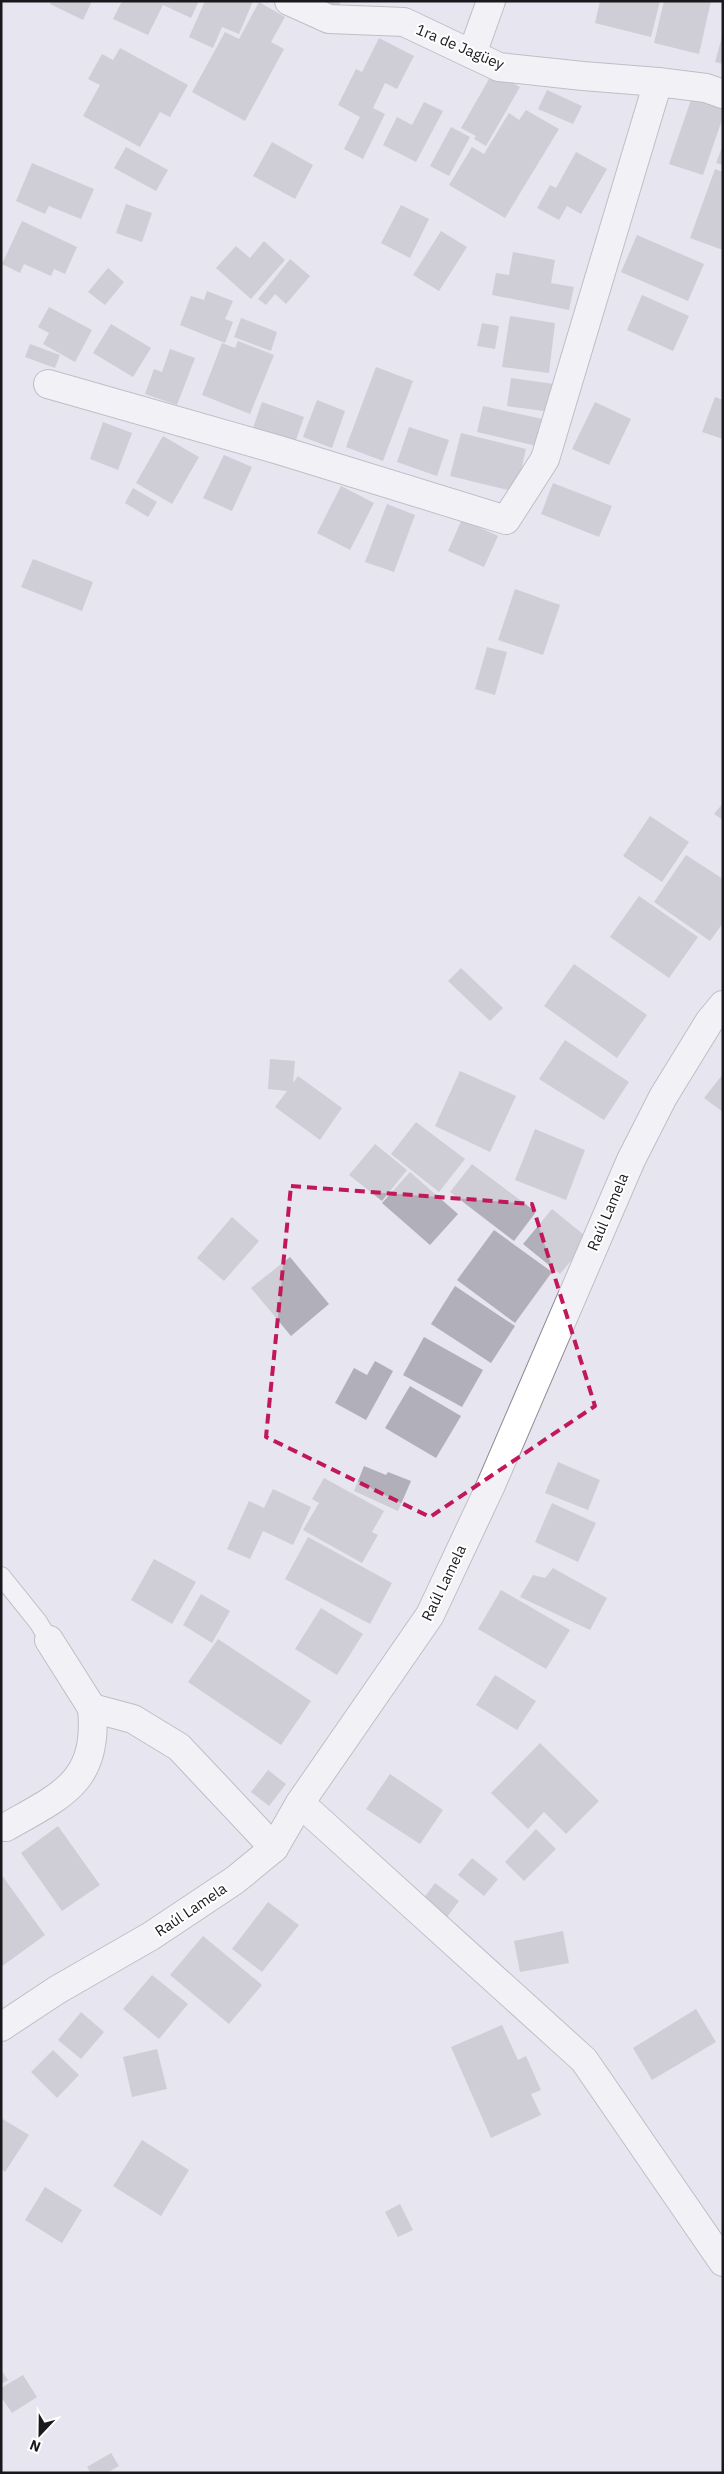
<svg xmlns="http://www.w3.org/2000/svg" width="724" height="2474" font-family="'IBM Plex Sans',sans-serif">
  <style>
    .building { fill: #b1afb9 }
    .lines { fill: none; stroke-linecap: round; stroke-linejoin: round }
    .service-casing { stroke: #8f8c96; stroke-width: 20 }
    .minor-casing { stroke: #8f8c96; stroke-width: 30 }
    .service { stroke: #fff; stroke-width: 18 }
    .minor { stroke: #fff; stroke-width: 28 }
    .marked { fill: none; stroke: #c2185b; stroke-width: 4; stroke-dasharray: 10 6; stroke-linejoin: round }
    .labels { text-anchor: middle; stroke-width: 4; stroke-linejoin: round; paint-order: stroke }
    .street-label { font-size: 15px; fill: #19181c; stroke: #fff }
  </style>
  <rect width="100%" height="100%" fill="#e7e5ef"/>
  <!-- building -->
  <g class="building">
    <polygon points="51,1 92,1 83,20 50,4"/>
    <polygon points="122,1 199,1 191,18 163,5 148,35 113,19"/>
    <polygon points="205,1 253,1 239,34 222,27 213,48 189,37"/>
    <polygon points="315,1 340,1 339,8"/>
    <polygon points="600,1 660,1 651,37 595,23"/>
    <polygon points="664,1 711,1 699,54 654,43"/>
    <polygon points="259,2 285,17 271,42 284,49 245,121 192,92 225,32 239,39"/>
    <polygon points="723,33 723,64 715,62"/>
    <polygon points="379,38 414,56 397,89 385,83 373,108 385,114 363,159 344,149 360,117 338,105 356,69 362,72"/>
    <polygon points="120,48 188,85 170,117 160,112 140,147 83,116 100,85 88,79 102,54 113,60"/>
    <polygon points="493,72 520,87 486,146 474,139 476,136 461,128"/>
    <polygon points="547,90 582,106 573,124 538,109"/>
    <polygon points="693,94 723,105 723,117 703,175 669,164"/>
    <polygon points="424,102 443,111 416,162 383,145 397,117 412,125"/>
    <polygon points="526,110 559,129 505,218 449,185 472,147 484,154 509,113 519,120"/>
    <polygon points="451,127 470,137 449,176 430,166"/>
    <polygon points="272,142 313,165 295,199 253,176"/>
    <polygon points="723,145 723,165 716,163"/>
    <polygon points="126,147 168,170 156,191 114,168"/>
    <polygon points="576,152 607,169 581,214 567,206 559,220 537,208 550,185 556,188"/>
    <polygon points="32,163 94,189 81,219 49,206 45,214 16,201"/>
    <polygon points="715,169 723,172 723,250 690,238"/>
    <polygon points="126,204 152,213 142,242 116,233"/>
    <polygon points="401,205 429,219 410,258 381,243"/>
    <polygon points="22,221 77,247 65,274 54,269 51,276 24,264 20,273 2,264"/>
    <polygon points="441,231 467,247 439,291 413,275"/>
    <polygon points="637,235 704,264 688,301 621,272"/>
    <polygon points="264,241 285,260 251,299 216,268 236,246 250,258"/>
    <polygon points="513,252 555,260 551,283 574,287 569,310 492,295 496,273 509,275"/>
    <polygon points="290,259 310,276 286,304 275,294 266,305 258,299"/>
    <polygon points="108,268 124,282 105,305 88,292"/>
    <polygon points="207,291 233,301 225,319 233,322 225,343 180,325 191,296 204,300"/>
    <polygon points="642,295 689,316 673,351 627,330"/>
    <polygon points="49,307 92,330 75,362 43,344 49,333 38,327"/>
    <polygon points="510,316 555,323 549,373 502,367"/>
    <polygon points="241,318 277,332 271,351 234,337"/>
    <polygon points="482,323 499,326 495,349 477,346"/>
    <polygon points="111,324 151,348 133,377 93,353"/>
    <polygon points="238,341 274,355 250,414 202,395 222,343 235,348"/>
    <polygon points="30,344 60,355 55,368 25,357"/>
    <polygon points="170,349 195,358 177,405 145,394 154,369 162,372"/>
    <polygon points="376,367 413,381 383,461 346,447"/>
    <polygon points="511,378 554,384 551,412 507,406"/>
    <polygon points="715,397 723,400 723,439 702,432"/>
    <polygon points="317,400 345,411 332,448 303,437"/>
    <polygon points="262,402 304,417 295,443 253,428"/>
    <polygon points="595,402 631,419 609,465 572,449"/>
    <polygon points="483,406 547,420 541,447 477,432"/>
    <polygon points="103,422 132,433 118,470 90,459"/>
    <polygon points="409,427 449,440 437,476 397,462"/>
    <polygon points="461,433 526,449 516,492 450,476"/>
    <polygon points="163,436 199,457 172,504 136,483"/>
    <polygon points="224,455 252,467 232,511 203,498"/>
    <polygon points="553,483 612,506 599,537 541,514"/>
    <polygon points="341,486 374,503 350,550 317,533"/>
    <polygon points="133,488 157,502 148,517 125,503"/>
    <polygon points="387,504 415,515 394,572 365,562"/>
    <polygon points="462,519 498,536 484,567 448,551"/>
    <polygon points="33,559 93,582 82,611 21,587"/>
    <polygon points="515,589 560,605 543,655 498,640"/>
    <polygon points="487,647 507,652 495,695 475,689"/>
    <polygon points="723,803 723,820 714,814"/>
    <polygon points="650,816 689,842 662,882 623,856"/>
    <polygon points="686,855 723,879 723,923 710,941 654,902"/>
    <polygon points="639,896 698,937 669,978 610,937"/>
    <polygon points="574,964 647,1015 617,1058 544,1006"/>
    <polygon points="461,968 503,1008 490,1021 448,981"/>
    <polygon points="565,1040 629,1082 604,1120 539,1079"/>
    <polygon points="270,1059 295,1061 293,1083 298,1076 342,1108 320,1140 275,1107 287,1091 268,1089"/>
    <polygon points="460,1071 516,1096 490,1152 435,1126"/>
    <polygon points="723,1074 723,1112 704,1098"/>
    <polygon points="416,1122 465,1159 439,1192 391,1154"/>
    <polygon points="535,1129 585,1150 566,1200 515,1180"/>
    <polygon points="375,1144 407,1170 382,1201 349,1175"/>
    <polygon points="472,1164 536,1212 514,1241 450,1192"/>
    <polygon points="410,1172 458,1214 430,1245 382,1203"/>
    <polygon points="552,1209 589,1239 560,1274 523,1244"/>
    <polygon points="232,1217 259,1241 224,1281 197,1258"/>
    <polygon points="494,1230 552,1272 515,1323 457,1280"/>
    <polygon points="290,1257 329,1304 291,1336 251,1288"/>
    <polygon points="455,1286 515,1326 491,1363 431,1324"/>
    <polygon points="424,1337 483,1370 462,1407 403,1375"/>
    <polygon points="375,1361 393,1371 366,1420 335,1403 354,1368 367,1375"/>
    <polygon points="410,1386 461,1416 436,1458 385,1428"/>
    <polygon points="558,1462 600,1480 588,1510 545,1493"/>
    <polygon points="364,1466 386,1475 388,1472 411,1481 398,1511 354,1491"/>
    <polygon points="324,1478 384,1511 372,1532 378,1535 362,1563 303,1530 319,1503 312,1499"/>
    <polygon points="273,1489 311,1507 293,1545 263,1531 250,1559 227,1549 249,1501 264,1508"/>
    <polygon points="552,1503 596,1523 578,1562 535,1542"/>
    <polygon points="308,1537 392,1583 370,1624 285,1579"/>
    <polygon points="154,1559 196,1582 172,1624 131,1600"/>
    <polygon points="553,1568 607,1598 590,1630 520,1597 533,1575 545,1578"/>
    <polygon points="501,1590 570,1630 546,1669 478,1629"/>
    <polygon points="201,1594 230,1611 212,1643 183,1625"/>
    <polygon points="321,1608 363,1634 337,1675 295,1649"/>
    <polygon points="218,1639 311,1701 281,1745 188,1682"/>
    <polygon points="495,1675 536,1701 517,1730 476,1705"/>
    <polygon points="540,1743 599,1801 566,1834 544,1812 528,1829 491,1793"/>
    <polygon points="268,1770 286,1784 269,1806 251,1792"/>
    <polygon points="390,1774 443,1810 420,1844 366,1809"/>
    <polygon points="58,1826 100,1885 62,1911 21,1853"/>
    <polygon points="536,1829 556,1849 524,1881 505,1862"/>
    <polygon points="472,1858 498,1879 484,1896 458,1875"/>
    <polygon points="1,1874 45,1935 1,1967"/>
    <polygon points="435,1883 459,1901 444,1921 420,1903"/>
    <polygon points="268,1902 299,1925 262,1972 232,1949"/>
    <polygon points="563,1931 569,1963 520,1972 514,1941"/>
    <polygon points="203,1936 262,1985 229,2024 170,1975"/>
    <polygon points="152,1975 188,2004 159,2039 123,2009"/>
    <polygon points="696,2009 716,2042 652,2080 633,2048"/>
    <polygon points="81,2012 104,2032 81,2059 58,2040"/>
    <polygon points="502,2025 518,2060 526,2056 541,2090 531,2094 541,2115 491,2138 451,2047"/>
    <polygon points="157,2049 167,2089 132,2097 123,2057"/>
    <polygon points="53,2050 79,2075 57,2098 31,2072"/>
    <polygon points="1,2118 29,2135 5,2172 1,2169"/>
    <polygon points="142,2140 189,2170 161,2216 113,2186"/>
    <polygon points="45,2187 82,2210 62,2243 25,2220"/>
    <polygon points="400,2204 413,2230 398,2237 385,2212"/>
    <polygon points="1,2370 8,2380 1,2384"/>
    <polygon points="23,2375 37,2397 12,2413 1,2397 1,2388"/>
    <polygon points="111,2453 119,2466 107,2473 91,2473 87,2467"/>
  </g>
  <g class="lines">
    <defs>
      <polyline id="service" points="1,1576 38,1622 49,1640"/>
      <g id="minor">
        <polyline points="289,1 329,19 404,22 499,67 583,76 658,82 706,88 723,94"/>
        <polyline points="472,54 491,1"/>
        <polyline points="48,384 279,450 506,520 545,459 658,82"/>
        <polyline points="49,1640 92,1708 133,1719 179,1747 274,1848"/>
        <polyline points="300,1803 584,2060 723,2262"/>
        <path d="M6 1827C62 1795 99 1782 92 1708"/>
        <polyline points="1,2027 57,1990 151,1936 235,1880 274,1848 300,1803 430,1615 491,1485 631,1160 663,1097 709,1022 723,1005"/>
      </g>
    </defs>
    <!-- service casing -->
    <use href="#service" class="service-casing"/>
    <!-- minor casing -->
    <use href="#minor" class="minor-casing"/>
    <!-- service -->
    <use href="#service" class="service"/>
    <!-- minor -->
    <use href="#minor" class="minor"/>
  </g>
  <!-- marked area -->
  <path d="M0 0H724V2474H0ZM291 1186 532 1204 595 1406 430 1517 266 1437Z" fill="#e7e5ef" fill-opacity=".55" fill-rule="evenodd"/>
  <path class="marked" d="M291 1186 532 1204 595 1406 430 1517 266 1437Z"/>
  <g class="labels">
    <!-- street labels -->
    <g class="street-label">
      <text transform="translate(460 47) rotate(23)" y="5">1ra de Jagüey</text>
      <text transform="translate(608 1212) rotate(-67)" y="5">Raúl Lamela</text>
      <text transform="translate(444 1583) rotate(-64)" y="5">Raúl Lamela</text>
      <text transform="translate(191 1910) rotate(-34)" y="5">Raúl Lamela</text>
    </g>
  </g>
  <!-- border -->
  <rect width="724" height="2474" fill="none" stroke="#19181c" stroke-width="5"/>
  <!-- north arrow -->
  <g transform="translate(40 2434) rotate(202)" stroke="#ffffff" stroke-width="4" paint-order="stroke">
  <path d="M0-4L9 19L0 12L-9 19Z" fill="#19181c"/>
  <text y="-8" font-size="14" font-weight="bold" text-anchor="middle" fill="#19181c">N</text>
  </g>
</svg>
